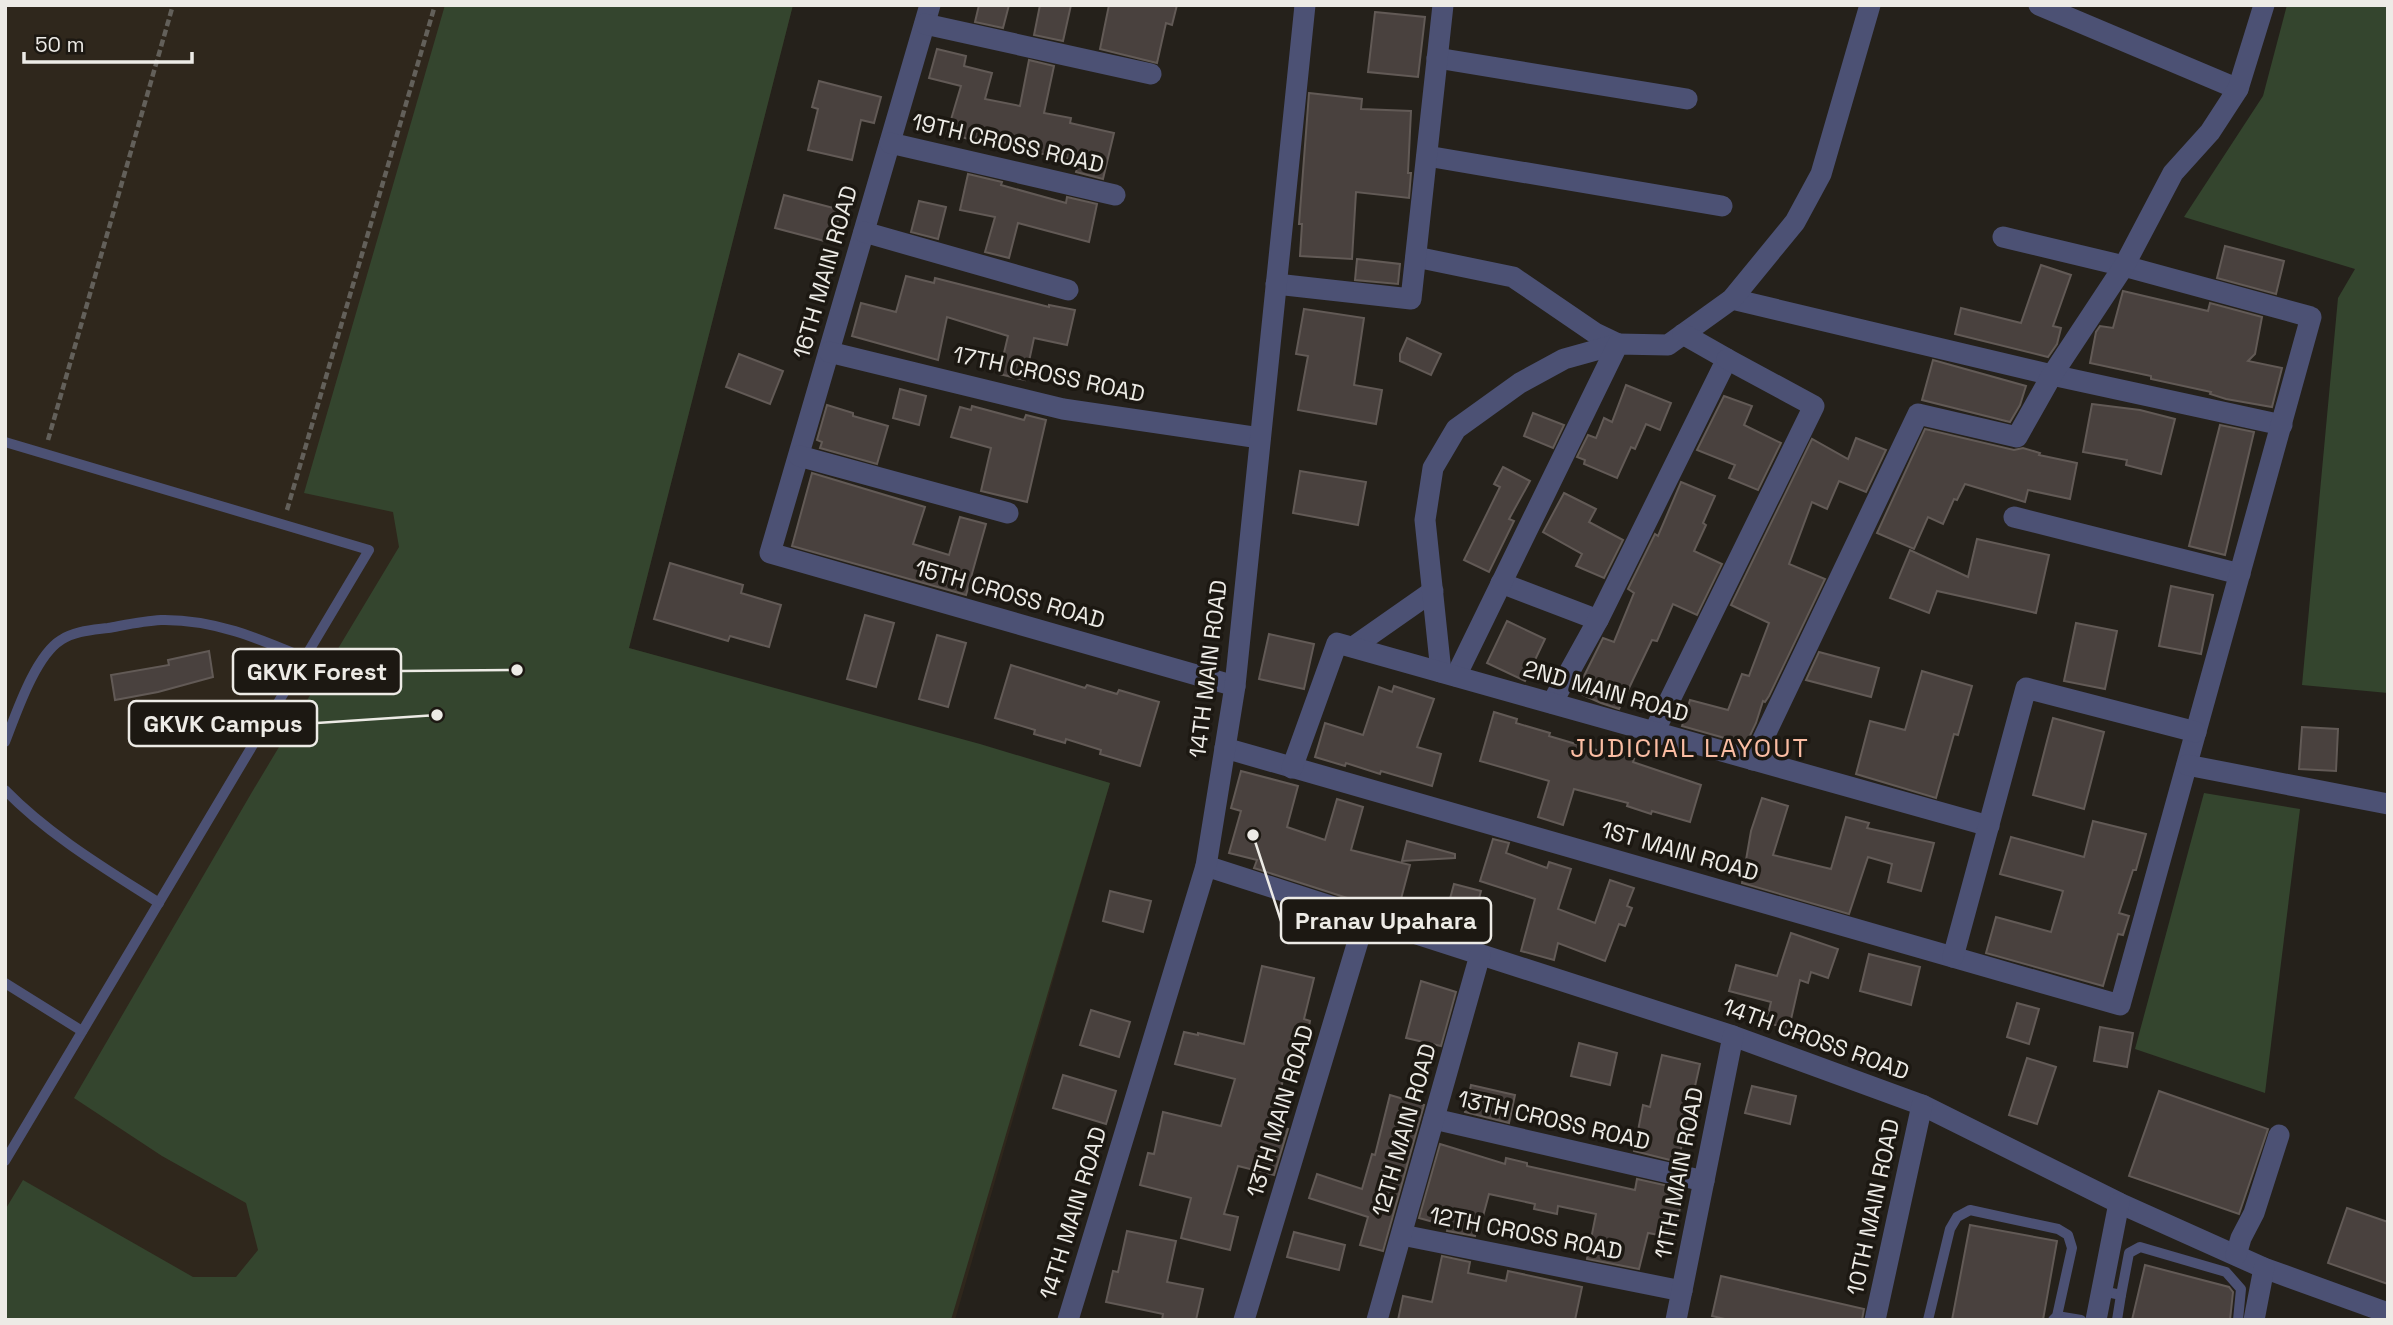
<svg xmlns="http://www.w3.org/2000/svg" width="2393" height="1325" font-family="'Space Grotesk',sans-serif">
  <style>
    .built { fill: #2f271c }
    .green { fill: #34452e }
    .building { fill: #49413e; stroke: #625a56; stroke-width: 2 }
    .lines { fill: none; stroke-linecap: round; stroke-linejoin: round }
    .path { stroke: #63605a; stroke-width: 4.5; stroke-dasharray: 7 3.5; stroke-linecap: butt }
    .service { stroke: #4c5174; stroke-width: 10 }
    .minor { stroke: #4c5174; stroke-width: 21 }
    .labels { text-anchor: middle; stroke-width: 7; stroke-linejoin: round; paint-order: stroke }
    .street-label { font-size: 23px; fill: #edebe6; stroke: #1c1812 }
    .quarter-label { font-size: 26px; letter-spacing: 2px; fill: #fbbda3; stroke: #1c1812 }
    .leader { fill: none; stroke: #edebe6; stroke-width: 2.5 }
    .callout-dot { fill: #edebe6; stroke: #1c1812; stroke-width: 2.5 }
    .callout { fill: #1c1812; stroke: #edebe6; stroke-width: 2.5 }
    .callout-label { font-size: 24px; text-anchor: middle; font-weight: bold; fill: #edebe6 }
  </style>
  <rect width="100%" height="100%" fill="#25211b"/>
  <!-- built -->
  <polygon class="built" points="5,5 793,5 629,648 1110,783 955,1320 5,1320"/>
  <!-- green -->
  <g class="green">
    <polygon points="445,5 793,5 629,648 980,744 1110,783 951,1320 5,1320 5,1210 23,1180 193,1277 236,1277 258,1250 246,1203 162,1156 74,1098 252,792 399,547 393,512 304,493"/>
    <polygon points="2287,5 2388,5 2388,693 2302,685 2338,298 2355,269 2184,217 2263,96"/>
    <polygon points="2204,793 2300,809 2265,1093 2135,1049"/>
  </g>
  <!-- building -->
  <g class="building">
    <polygon points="979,5 1009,5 1003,28 975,22"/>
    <polygon points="1040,5 1071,5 1063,41 1034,35"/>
    <polygon points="1109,5 1177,5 1172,25 1166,23 1157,63 1100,49"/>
    <polygon points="1375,12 1425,17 1418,77 1368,72"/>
    <polygon points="937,49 966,56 964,66 992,73 985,99 1020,106 1029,60 1054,66 1044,113 1071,118 1070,123 1114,133 1103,179 1076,172 1079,160 1007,148 1008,143 973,137 972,140 947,133 961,86 929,78"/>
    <polygon points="819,81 881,97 874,123 861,120 852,160 808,150 818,109 812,107"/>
    <polygon points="1309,93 1362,99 1361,109 1411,111 1408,173 1411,173 1409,198 1356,192 1352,259 1300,256 1302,224 1299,224"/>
    <polygon points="968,174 1002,182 1001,185 1066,203 1067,197 1097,204 1089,242 1018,223 1009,258 985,252 995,217 960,210"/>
    <polygon points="784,195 841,210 832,243 775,228"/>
    <polygon points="919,201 946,207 938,239 911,232"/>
    <polygon points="2225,246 2284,261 2276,294 2217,278"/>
    <polygon points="1357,259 1400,264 1398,284 1355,280"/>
    <polygon points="2041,265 2071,275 2053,326 2061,328 2057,344 2048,357 1955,334 1961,308 2021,323"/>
    <polygon points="906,276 934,283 935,278 1049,307 1049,305 1075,310 1067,345 1034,338 1025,380 999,374 1008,336 947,317 938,360 852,336 861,303 896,312"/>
    <polygon points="2123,291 2208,311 2210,303 2262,317 2255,354 2248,361 2282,368 2272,407 2226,399 2210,394 2211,392 2151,379 2151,376 2090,363 2096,332 2100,326 2113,328"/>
    <polygon points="1304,309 1364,318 1354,385 1382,390 1376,424 1298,410 1308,356 1296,354"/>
    <polygon points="1407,338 1441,354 1431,375 1400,361 1400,354"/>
    <polygon points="739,354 783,371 770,404 726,387"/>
    <polygon points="1933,360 2026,386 2020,405 2010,422 1922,400"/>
    <polygon points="1626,385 1671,403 1660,430 1646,424 1635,449 1631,447 1617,478 1584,464 1585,460 1577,457 1588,435 1596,438 1604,418 1612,422"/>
    <polygon points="900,389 926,396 919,425 893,418"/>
    <polygon points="1724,396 1752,406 1744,425 1781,443 1758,490 1729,478 1735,465 1697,450"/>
    <polygon points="2092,404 2140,410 2175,419 2161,474 2126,465 2127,460 2083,452"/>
    <polygon points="827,405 853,413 853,416 888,426 877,464 820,448 822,442 817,440"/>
    <polygon points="972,406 1024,420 1026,415 1046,420 1027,502 981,491 991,448 951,437 960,407 971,410"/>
    <polygon points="1533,413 1564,425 1553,448 1524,436"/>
    <polygon points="2220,425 2254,432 2225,555 2189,546"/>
    <polygon points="1925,429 2014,450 2023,448 2040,453 2039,455 2077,463 2070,499 2028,490 2025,502 1965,484 1957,500 1954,499 1943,524 1928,517 1914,549 1877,533"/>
    <polygon points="1856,438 1886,450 1866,492 1839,481 1827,509 1812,502 1789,564 1825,579 1769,696 1765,702 1763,701 1756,723 1746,744 1682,726 1690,700 1728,710 1742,674 1749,676 1769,623 1731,605 1812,439 1848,459"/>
    <polygon points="1503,467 1530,481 1509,519 1514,521 1489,572 1464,560 1500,487 1494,484"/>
    <polygon points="1300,471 1366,482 1358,525 1293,513"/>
    <polygon points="812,473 925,507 913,544 949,555 960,517 986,524 966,595 792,546"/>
    <polygon points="1681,482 1715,496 1703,523 1706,525 1694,551 1722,564 1697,615 1673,604 1657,641 1652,640 1619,709 1601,703 1576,692 1603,638 1614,642 1634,593 1628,589 1655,534 1658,536"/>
    <polygon points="1564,493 1596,509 1589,522 1623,540 1604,578 1576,566 1582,554 1543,532"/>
    <polygon points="1977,539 2049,555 2036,613 1937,591 1929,613 1890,598 1910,550 1968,577"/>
    <polygon points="670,563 743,585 741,593 781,605 769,647 730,636 728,641 654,619"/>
    <polygon points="2171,586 2213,595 2201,654 2159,646"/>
    <polygon points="865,615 894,623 876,687 847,679"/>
    <polygon points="1507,621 1545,639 1525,681 1487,663"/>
    <polygon points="2076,623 2117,631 2105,689 2064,681"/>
    <polygon points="1269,634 1314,644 1304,689 1259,679"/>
    <polygon points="937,635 966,643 948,707 919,699"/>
    <polygon points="209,651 213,677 158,692 115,700 111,675 169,665 168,660"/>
    <polygon points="1819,652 1879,668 1871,697 1806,680"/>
    <polygon points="1011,665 1085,688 1087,685 1117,694 1119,690 1159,702 1140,766 1100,754 1101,750 1066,739 1065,743 1034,734 1035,730 995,718"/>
    <polygon points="1922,671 1972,686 1958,735 1954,734 1936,798 1856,774 1870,721 1905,730"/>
    <polygon points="1394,686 1434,699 1417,747 1441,754 1432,786 1381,771 1380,774 1346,763 1345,766 1315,757 1325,723 1363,735 1379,687 1392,692"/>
    <polygon points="1494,712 1517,719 1516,723 1550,733 1549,736 1610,754 1611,752 1634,759 1633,762 1701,785 1690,822 1652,811 1651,814 1627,806 1628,803 1574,789 1563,825 1538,817 1549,781 1480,761"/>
    <polygon points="2053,718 2104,732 2084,809 2033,795"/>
    <polygon points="2302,727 2338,729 2336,771 2299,769"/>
    <polygon points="1241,771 1298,786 1287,827 1325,840 1337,799 1363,807 1351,850 1410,865 1397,914 1254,868 1257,860 1229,853 1241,811 1231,808"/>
    <polygon points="1762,798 1788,806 1773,855 1831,869 1846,817 1869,823 1867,828 1934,843 1921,891 1888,882 1892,864 1868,857 1849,914 1742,883 1751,831"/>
    <polygon points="2093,821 2146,834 2136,870 2133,870 2119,913 2129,916 2123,935 2118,934 2103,986 1986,953 1996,917 2051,932 2063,891 2000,874 2011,837 2084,857"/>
    <polygon points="1493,839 1509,843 1506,853 1547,868 1549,862 1571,869 1558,909 1595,923 1610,880 1634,888 1627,906 1632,908 1625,926 1619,924 1605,961 1558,943 1554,960 1521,951 1535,899 1480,881"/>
    <polygon points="1407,841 1455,854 1455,858 1402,861"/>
    <polygon points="1454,884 1481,891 1469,937 1442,928"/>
    <polygon points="1110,891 1151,901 1143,932 1103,921"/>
    <polygon points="1791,933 1838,949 1828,978 1811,972 1808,983 1800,980 1789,1028 1766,1023 1771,1002 1729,991 1736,965 1777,976"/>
    <polygon points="1869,954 1920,967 1911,1005 1860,991"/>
    <polygon points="1262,966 1314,978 1304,1019 1310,1021 1303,1056 1290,1053 1275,1111 1277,1111 1273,1125 1288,1129 1274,1175 1238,1166 1224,1214 1238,1217 1230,1250 1181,1238 1191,1198 1140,1185 1148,1153 1154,1154 1163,1112 1221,1126 1235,1079 1175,1064 1184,1032 1198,1035 1198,1033 1244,1044"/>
    <polygon points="1421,981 1456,992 1441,1046 1406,1038"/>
    <polygon points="2017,1003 2039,1009 2029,1044 2007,1037"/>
    <polygon points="1091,1010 1130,1022 1119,1057 1080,1045"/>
    <polygon points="2100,1027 2133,1033 2127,1067 2094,1061"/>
    <polygon points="1579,1043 1617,1053 1610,1085 1571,1076"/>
    <polygon points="1662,1055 1700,1064 1678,1162 1634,1151 1643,1105 1650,1107"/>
    <polygon points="2027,1058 2056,1067 2037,1124 2009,1115"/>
    <polygon points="1063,1075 1116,1091 1106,1124 1053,1108"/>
    <polygon points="1471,1085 1515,1095 1509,1123 1465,1112"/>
    <polygon points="1752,1086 1796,1096 1790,1124 1745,1113"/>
    <polygon points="2159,1091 2268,1129 2239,1214 2129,1176"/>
    <polygon points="1390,1095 1424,1105 1383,1251 1360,1245 1368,1217 1309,1198 1317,1174 1362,1189 1372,1154 1375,1155"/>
    <polygon points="1440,1144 1505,1164 1506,1158 1527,1163 1527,1166 1635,1190 1637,1179 1673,1187 1672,1193 1682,1195 1675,1238 1648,1233 1639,1269 1587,1259 1596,1214 1558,1206 1557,1214 1534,1209 1535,1204 1489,1194 1479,1231 1476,1231 1475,1236 1447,1231 1448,1226 1419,1218"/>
    <polygon points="2347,1208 2388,1222 2388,1284 2328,1263"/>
    <polygon points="1970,1225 2057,1241 2043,1320 1952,1320"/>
    <polygon points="1127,1231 1176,1241 1167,1282 1203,1289 1196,1320 1162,1320 1163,1314 1106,1302 1113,1271 1118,1272"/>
    <polygon points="1294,1232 1345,1245 1339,1270 1287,1257"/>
    <polygon points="1442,1256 1470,1262 1468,1273 1506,1281 1508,1271 1582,1287 1575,1320 1398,1320 1403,1296 1432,1302"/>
    <polygon points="2145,1265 2229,1287 2233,1292 2230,1320 2132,1320"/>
    <polygon points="1721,1276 1864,1309 1862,1320 1729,1320 1712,1316"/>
  </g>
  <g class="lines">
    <!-- path -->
    <g class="path">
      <polyline points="48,440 173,5"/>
      <polyline points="287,510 435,5"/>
    </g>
    <!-- service -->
    <g class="service">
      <polyline points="5,442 369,550 5,1161"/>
      <path d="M5 742C16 714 35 656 61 640 74 631 93 630 108 628 125 625 143 621 161 620 213 619 258 638 305 658"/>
      <path d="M5 790C50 836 106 869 159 903"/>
      <polyline points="5,983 82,1031"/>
      <polyline points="2102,1291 2121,1295 2129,1253 2140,1247 2226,1272 2241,1289 2238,1320"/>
      <polyline points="2057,1316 2081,1320"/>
      <polyline points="1928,1320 1950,1229 1957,1217 1970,1210 2058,1229 2068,1235 2072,1248 2057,1316 2053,1320"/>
      <polyline points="2117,1320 2121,1295"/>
    </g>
    <!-- minor -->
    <g class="minor">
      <polyline points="930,5 770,553 1235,686"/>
      <polyline points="2039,5 2238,89"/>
      <polyline points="925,24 1151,74"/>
      <polyline points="1437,58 1687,99"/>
      <polyline points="890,143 1115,195"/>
      <polyline points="1427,156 1722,206"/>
      <polyline points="864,232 1068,290"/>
      <polyline points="1416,257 1513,277 1595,333 1618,344"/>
      <polyline points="1276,284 1411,299 1443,5"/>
      <polyline points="1732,299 2052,375 2282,425"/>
      <polyline points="829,352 1063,409 1260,438"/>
      <polyline points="799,456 1008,513"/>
      <polyline points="2014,517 2240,574"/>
      <polyline points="1501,583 1598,620"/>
      <polyline points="1353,647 1433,591"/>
      <polyline points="1441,672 1425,520 1433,468 1456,429 1520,383 1564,359 1618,344"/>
      <polyline points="1456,676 1618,344 1668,345 1732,299 1795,222 1821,174 1870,5"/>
      <polyline points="1552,703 1598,620 1727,359 1683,334"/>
      <polyline points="1654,732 1814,406 1727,359"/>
      <polyline points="1225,748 2120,1005 2311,317 2124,266 2003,237"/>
      <polyline points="1753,760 1918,414 2017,437 2052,375 2124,266 2173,173 2210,132 2238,89 2264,5"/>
      <polyline points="2187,765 2388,804"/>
      <polyline points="1292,768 1337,643 1989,826"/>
      <polyline points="1206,866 1733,1036 1922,1105 2119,1203 2264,1268 2388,1313"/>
      <polyline points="1953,957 2026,688 2196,732"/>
      <polyline points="1434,1119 1704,1181"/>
      <polyline points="1402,1235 1682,1291"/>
      <polyline points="2236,1255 2241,1238 2254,1213 2279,1135"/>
      <polyline points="1068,1320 1206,866 1235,686 1305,5"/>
      <polyline points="1244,1320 1365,918"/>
      <polyline points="1377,1320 1480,955"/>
      <polyline points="1676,1320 1733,1036"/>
      <polyline points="1875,1320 1922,1105"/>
      <polyline points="2096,1320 2119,1203"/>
      <polyline points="2254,1320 2264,1268"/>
    </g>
  </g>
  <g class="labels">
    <!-- street labels -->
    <g class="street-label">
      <text transform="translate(1008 143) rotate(13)" y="8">19TH CROSS ROAD</text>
      <text transform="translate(825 272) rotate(-74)" y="8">16TH MAIN ROAD</text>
      <text transform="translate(1049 374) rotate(12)" y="8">17TH CROSS ROAD</text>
      <text transform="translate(1010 594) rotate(16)" y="8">15TH CROSS ROAD</text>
      <text transform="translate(1208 669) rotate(-83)" y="8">14TH MAIN ROAD</text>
      <text transform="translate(1606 691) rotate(16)" y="8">2ND MAIN ROAD</text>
      <text transform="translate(1680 851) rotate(16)" y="8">1ST MAIN ROAD</text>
      <text transform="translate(1816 1039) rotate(20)" y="8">14TH CROSS ROAD</text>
      <text transform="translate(1280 1111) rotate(-73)" y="8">13TH MAIN ROAD</text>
      <text transform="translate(1554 1120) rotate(13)" y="8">13TH CROSS ROAD</text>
      <text transform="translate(1404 1130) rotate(-74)" y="8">12TH MAIN ROAD</text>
      <text transform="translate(1679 1173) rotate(-79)" y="8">11TH MAIN ROAD</text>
      <text transform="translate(1873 1207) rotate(-78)" y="8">10TH MAIN ROAD</text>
      <text transform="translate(1073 1213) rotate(-73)" y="8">14TH MAIN ROAD</text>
      <text transform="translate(1526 1233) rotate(11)" y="8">12TH CROSS ROAD</text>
    </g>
    <!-- quarter labels -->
    <g class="quarter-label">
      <text x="1690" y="757">JUDICIAL LAYOUT</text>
    </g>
  </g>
  <!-- callouts -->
  <path class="leader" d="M517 670L401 671M437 715L317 723M1253 835L1281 921"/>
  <g class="callout-dot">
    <circle cx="517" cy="670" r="7"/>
    <circle cx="437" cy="715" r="7"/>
    <circle cx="1253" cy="835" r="7"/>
  </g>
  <g class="callout">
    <rect x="233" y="649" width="168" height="45" rx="7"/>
    <rect x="129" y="701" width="188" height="45" rx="7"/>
    <rect x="1281" y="898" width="210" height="45" rx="7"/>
  </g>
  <g class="callout-label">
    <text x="317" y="680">GKVK Forest</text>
    <text x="223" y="732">GKVK Campus</text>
    <text x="1386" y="929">Pranav Upahara</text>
  </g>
  <!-- border -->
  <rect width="2393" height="1325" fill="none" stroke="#edebe6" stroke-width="14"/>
  <!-- scale -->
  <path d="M24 52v10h168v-10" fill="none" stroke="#edebe6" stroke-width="3.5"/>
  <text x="35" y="52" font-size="21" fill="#edebe6" stroke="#1c1812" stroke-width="5" paint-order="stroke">50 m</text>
</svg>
